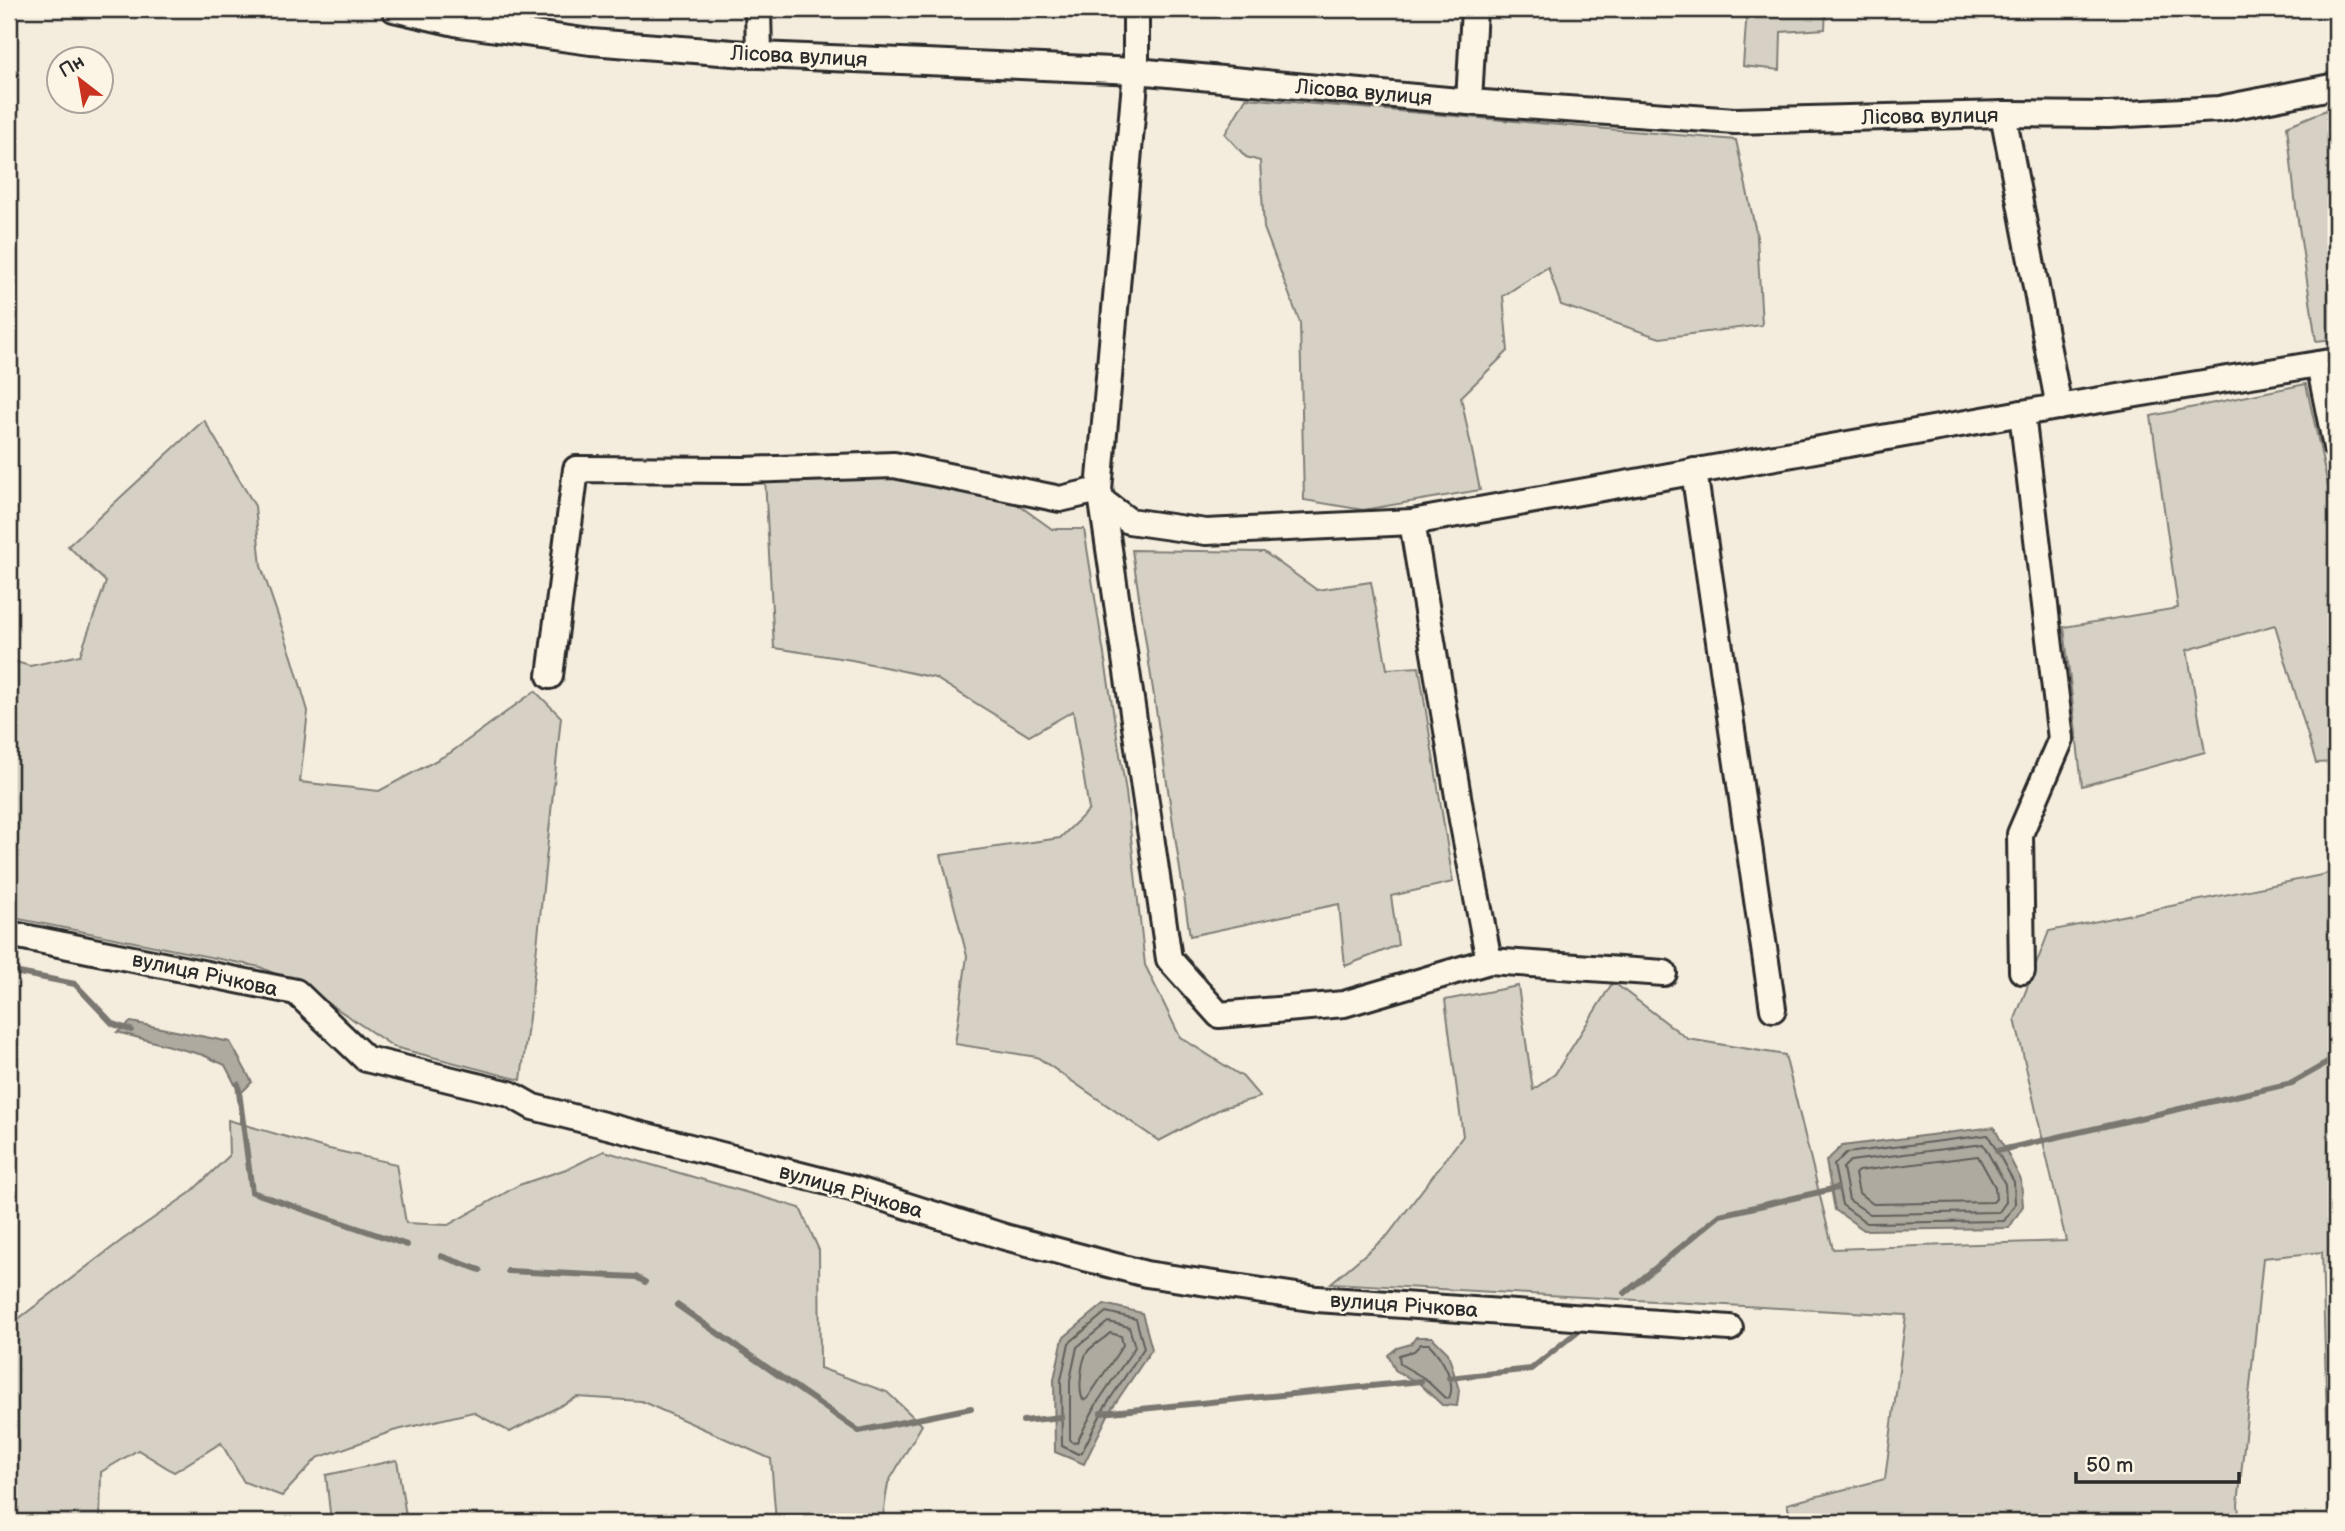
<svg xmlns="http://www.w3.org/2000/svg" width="2345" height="1531" font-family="'Balsamiq Sans',sans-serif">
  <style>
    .green { fill: #d6d1c4; stroke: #807e78; stroke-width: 2 }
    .water { fill: #afaaa0; stroke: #7a7771; stroke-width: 2 }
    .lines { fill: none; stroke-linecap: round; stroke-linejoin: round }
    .shore { stroke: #605e5a; stroke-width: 2 }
    .stream { stroke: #7a7771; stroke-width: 6 }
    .minor-casing { stroke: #2b2b2b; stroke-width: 30 }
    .minor { stroke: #fcf5e5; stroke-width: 24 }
    .labels { text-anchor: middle; stroke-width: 5; stroke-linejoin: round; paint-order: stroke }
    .street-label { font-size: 21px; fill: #2b2b2b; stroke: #fcf5e5 }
  </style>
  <rect width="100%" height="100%" fill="#f4edde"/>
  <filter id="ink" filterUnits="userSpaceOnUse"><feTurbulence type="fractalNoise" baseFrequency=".0143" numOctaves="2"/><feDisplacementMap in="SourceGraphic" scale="14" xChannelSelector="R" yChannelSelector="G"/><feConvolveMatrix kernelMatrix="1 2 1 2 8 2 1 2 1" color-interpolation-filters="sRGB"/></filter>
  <g filter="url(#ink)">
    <!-- green -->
    <g class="green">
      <polygon points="1747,9 1826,9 1825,29 1781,32 1780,70 1743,66"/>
      <polygon points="1246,98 1736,140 1757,237 1762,325 1660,338 1561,305 1548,267 1503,296 1508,351 1461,397 1480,490 1363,510 1304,500 1300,323 1264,228 1260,161 1246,157 1225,134"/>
      <polygon points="2336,106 2336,339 2316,341 2296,207 2287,126"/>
      <polygon points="2306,384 2336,522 2336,762 2316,763 2275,625 2187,650 2205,752 2082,786 2064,627 2178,608 2151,416"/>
      <polygon points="204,420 255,506 261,566 292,657 308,711 300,782 379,791 450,753 535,691 561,717 532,993 521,1080 394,1047 306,988 260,967 9,917 9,660 30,666 80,655 106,582 68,546"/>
      <polygon points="859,467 1017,504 1052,529 1084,529 1126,792 1145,965 1180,1037 1243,1077 1260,1097 1222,1108 1159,1141 1037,1057 955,1044 967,956 941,855 1060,838 1089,810 1073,711 1029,736 935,678 852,660 774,648 765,478"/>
      <polygon points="1132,550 1264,552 1317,590 1371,582 1387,669 1419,667 1453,882 1391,896 1398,945 1345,966 1339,904 1190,936"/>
      <polygon points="2336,872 2336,1522 2330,1522 2322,1252 2263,1258 2238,1505 2240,1522 1792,1522 1787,1504 1885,1479 1906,1315 1331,1283 1388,1235 1463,1136 1445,1000 1518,986 1533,1090 1555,1074 1613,982 1688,1039 1785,1055 1833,1249 2066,1241 2015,1019 2049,931"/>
      <polygon points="228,1120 325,1148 396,1164 406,1223 448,1225 519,1185 572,1167 604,1151 800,1208 819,1250 820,1368 887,1392 922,1425 888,1483 882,1522 776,1522 771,1459 641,1401 577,1397 510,1432 473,1412 393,1431 317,1458 282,1496 244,1482 221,1443 174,1472 138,1450 101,1472 100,1522 9,1522 9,1326 122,1240 190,1193 229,1156"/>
      <polygon points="397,1460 407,1522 331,1522 326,1475"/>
    </g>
    <!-- water -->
    <g class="water">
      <polygon points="131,1022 230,1042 252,1082 240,1094 225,1065 203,1055 117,1032"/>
      <polygon points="1994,1127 2021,1180 2023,1206 2009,1228 1864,1230 1835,1210 1826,1161 1842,1146"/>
      <polygon points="1104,1304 1142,1313 1152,1349 1110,1411 1084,1464 1055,1452 1054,1379 1063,1338"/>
      <polygon points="1416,1337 1432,1337 1448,1353 1459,1390 1457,1406 1442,1405 1420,1384 1395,1370 1388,1355 1397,1348 1411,1344"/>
    </g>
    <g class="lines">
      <!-- shore -->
      <g class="shore">
        <polygon points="1988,1135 2014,1182 2015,1204 2004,1221 1867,1223 1842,1205 1834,1165 1846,1153"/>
        <polygon points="1983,1144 2005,1184 2006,1202 1999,1212 1870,1214 1849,1200 1843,1168 1850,1161"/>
        <polygon points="1978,1156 1995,1187 1996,1199 1993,1202 1873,1204 1859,1193 1855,1174 1858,1171"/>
        <polygon points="1106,1312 1136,1319 1144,1348 1104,1408 1082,1452 1078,1454 1062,1446 1061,1380 1069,1343"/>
        <polygon points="1108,1322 1129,1327 1135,1347 1097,1403 1077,1442 1073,1443 1070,1439 1070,1380 1077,1347"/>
        <path d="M1110 1333 1121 1336 1123 1345 1087 1399 1083 1400C1078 1391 1081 1360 1088 1351 1093 1345 1104 1339 1110 1333Z"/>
        <path d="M1421 1344H1429C1441 1356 1457 1382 1449 1398H1445L1424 1378 1400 1364 1399 1355 1414 1351Z"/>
      </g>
      <!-- stream -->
      <g class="stream">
        <polyline points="9,971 75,984 113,1024 131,1030"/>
        <polyline points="238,1084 252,1192 407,1245"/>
        <polyline points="1997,1151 2292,1083 2336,1058"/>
        <polyline points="441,1256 480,1270"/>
        <polyline points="508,1271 636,1277 645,1282"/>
        <polyline points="1625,1293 1720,1215 1837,1188"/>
        <polyline points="677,1305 859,1431 971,1408"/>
        <polyline points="1449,1378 1531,1369 1584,1326"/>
        <polyline points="1101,1413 1421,1381"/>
        <polyline points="1023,1421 1062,1417"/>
      </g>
      <defs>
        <g id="minor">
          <polyline points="394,9 460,24 591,42 759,55 1136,71 1469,102 1735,121 2003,114 2109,115 2219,109 2336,86"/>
          <polyline points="758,9 759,55"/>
          <polyline points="1136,9 1136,71 1099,490 1102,501 1129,521 1206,532 1412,522 2022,413 2336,361"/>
          <polyline points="1469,102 1474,9"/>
          <polyline points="2003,114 2059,407"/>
          <polyline points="2319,364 2336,447"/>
          <polyline points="2022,413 2061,739 2020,834 2022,971"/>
          <polyline points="1694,471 1773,1009"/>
          <polyline points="1102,501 1169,959 1219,1015 1344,1004 1489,961 1664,973"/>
          <polyline points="1412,522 1462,820 1489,961"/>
          <polyline points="550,676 576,469 744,470 894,465 1060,499 1099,490"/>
          <polyline points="9,934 296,992 366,1059 510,1094 533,1107 851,1188 1005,1237 1146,1274 1317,1299 1730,1328"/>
        </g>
      </defs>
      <!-- minor casing -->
      <use href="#minor" class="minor-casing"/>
      <!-- minor -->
      <use href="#minor" class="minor"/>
    </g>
  </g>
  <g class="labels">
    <!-- street labels -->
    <g class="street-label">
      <text transform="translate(799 56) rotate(3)" y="7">Лісова вулиця</text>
      <text transform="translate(1364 92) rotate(5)" y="7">Лісова вулиця</text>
      <text transform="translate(1930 116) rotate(-1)" y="7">Лісова вулиця</text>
      <text transform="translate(205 974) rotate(12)" y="7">вулиця Річкова</text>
      <text transform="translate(851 1191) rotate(16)" y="7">вулиця Річкова</text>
      <text transform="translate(1404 1305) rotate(4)" y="7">вулиця Річкова</text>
    </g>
  </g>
  <!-- margin -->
  <rect width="2345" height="1531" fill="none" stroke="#fcf5e5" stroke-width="35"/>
  <rect x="18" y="18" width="2310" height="1496" fill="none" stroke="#2b2b2b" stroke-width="2.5" filter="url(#ink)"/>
  <!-- north arrow -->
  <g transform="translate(80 80) rotate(329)"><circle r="33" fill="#fcf5e5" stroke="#a8a49b" stroke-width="2"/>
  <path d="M0-5L12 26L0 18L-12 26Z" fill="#c8321e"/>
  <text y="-10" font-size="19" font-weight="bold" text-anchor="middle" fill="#2b2b2b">Пн</text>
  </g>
  <!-- scale -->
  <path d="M2076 1472v10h163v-10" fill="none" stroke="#2b2b2b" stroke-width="3.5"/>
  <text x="2086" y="1472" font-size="21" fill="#2b2b2b" stroke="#fcf5e5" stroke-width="5" paint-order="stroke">50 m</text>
</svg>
